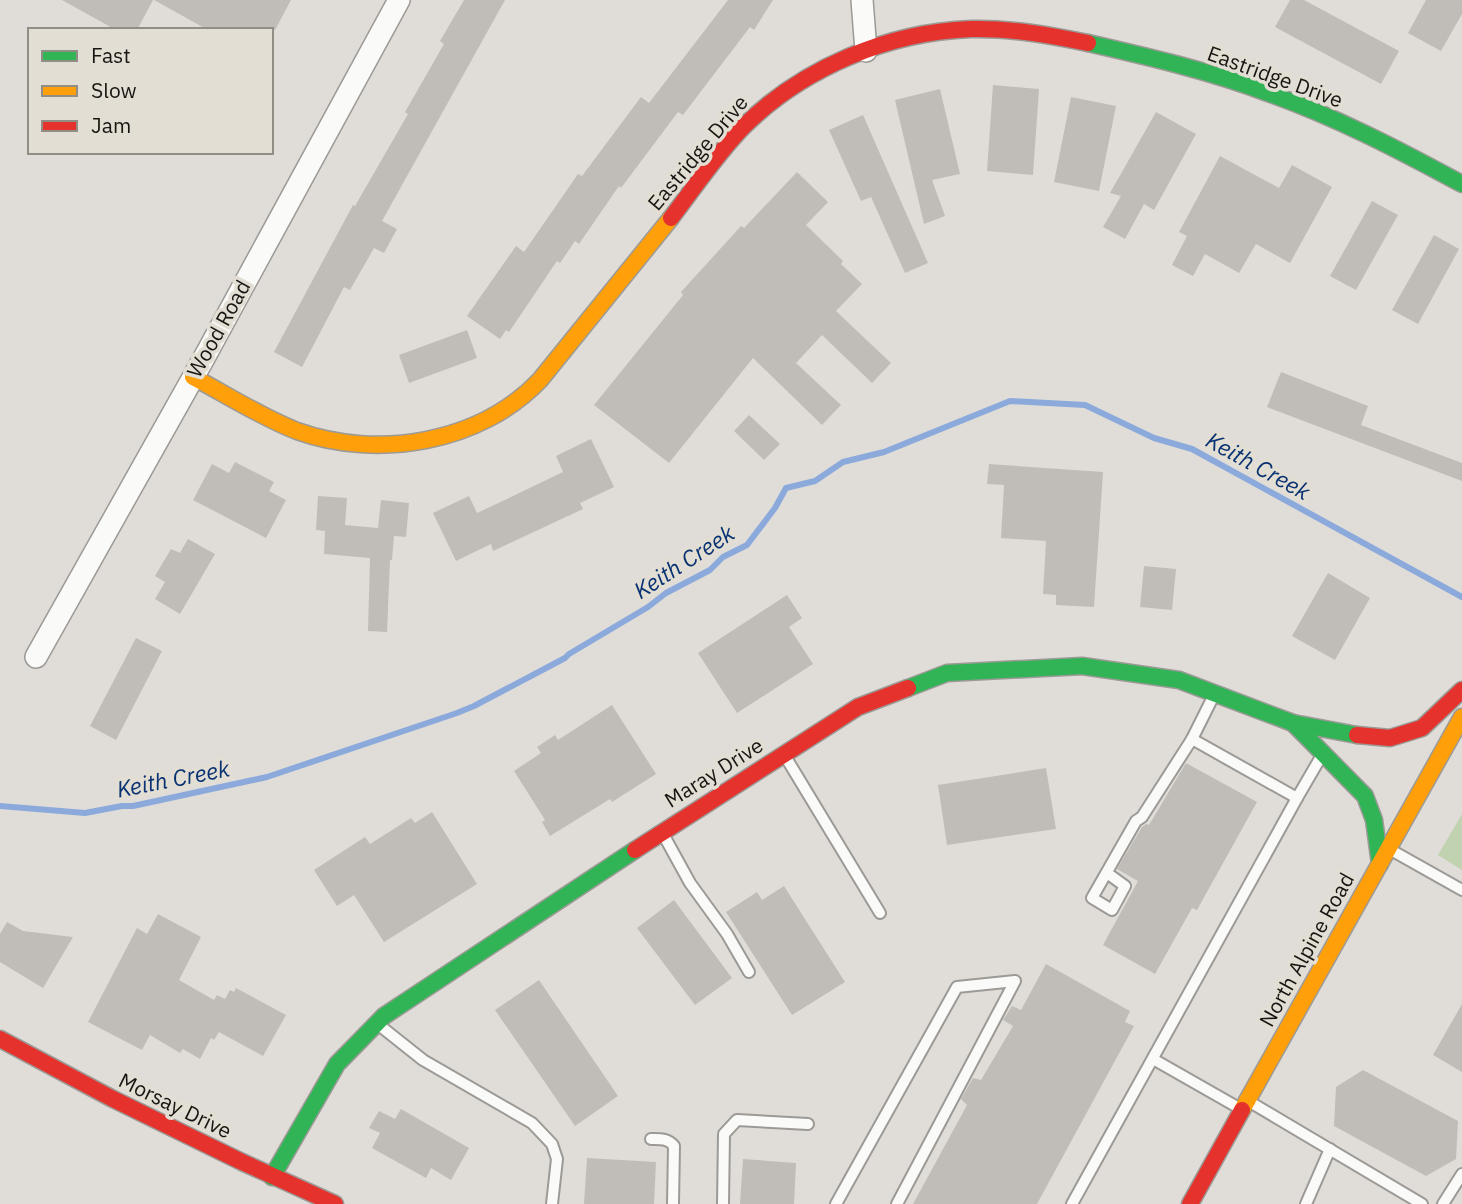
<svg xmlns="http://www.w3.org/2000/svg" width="1462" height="1204" font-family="'IBM Plex Sans',sans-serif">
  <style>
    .green { fill: #c1d2b0 }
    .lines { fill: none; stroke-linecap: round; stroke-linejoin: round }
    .stream { stroke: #8baadb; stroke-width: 6 }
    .building { fill: #c0bdb9 }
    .lane-casing { stroke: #9c9a96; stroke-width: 14 }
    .street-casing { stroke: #9c9a96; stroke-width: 24 }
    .fast-casing { stroke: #9c9a96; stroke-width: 19 }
    .slow-casing { stroke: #9c9a96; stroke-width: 19 }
    .jam-casing { stroke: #9c9a96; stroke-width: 19 }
    .lane { stroke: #fafaf9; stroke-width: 10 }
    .street { stroke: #fafaf9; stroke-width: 21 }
    .fast { stroke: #30b455; stroke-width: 16 }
    .slow { stroke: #ff9f0a; stroke-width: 16 }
    .jam { stroke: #e5322d; stroke-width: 16 }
    .labels { text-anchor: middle; stroke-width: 7; stroke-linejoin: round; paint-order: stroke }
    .street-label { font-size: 21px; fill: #171612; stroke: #e3ded4 }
    .water-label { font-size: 23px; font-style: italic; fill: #083272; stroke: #e3ded4 }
  </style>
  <rect width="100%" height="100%" fill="#e0ddd8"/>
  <!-- green -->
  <polygon class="green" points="1462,814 1462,870 1438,855"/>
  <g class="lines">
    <!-- stream -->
    <polyline class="stream" points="0,806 85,813 122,806 133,806 267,777 457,713 474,706 565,658 569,654 648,607 666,593 710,570 723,557 747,545 775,508 786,488 815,481 843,462 884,452 1010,401 1085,405 1154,438 1192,449 1462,597"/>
  </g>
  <!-- building -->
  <g class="building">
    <polygon points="62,0 153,0 137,30 116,30"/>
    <polygon points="154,0 291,0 275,30 208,30"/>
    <polygon points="464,0 505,0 382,221 397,229 384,253 374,248 350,290 344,287 302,367 274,352 353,205 355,206 408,114 405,112 444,44 440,41"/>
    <polygon points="728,0 773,0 754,30 750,27 683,115 678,112 621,188 619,186 579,244 575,241 560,263 557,261 509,332 506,330 500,339 467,316 516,246 524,252 578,174 582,176 641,97 649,103"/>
    <polygon points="1290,0 1304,0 1399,51 1381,84 1275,27"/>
    <polygon points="1426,0 1462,0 1462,14 1441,51 1408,33"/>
    <polygon points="993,85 1039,89 1033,175 987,171"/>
    <polygon points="940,89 960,174 932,180 945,216 924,224 895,100"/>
    <polygon points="1071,97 1116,106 1099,191 1054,182"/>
    <polygon points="1156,112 1196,134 1154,210 1144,204 1125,239 1103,227 1121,196 1110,193"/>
    <polygon points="863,115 928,263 905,273 871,197 861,201 829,130"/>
    <polygon points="1220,156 1279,188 1292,165 1332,187 1290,263 1256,244 1239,273 1205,254 1193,276 1172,265 1187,236 1179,232"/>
    <polygon points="797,172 828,202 806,225 843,261 841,264 862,284 836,311 891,363 872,383 822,335 796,363 841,405 822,425 753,358 669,463 594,405 683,295 681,292 741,226 744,228"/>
    <polygon points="1372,201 1398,215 1356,290 1330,276"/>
    <polygon points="1434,235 1459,249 1418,324 1392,310"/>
    <polygon points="467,330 477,358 409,383 399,355"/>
    <polygon points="1281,372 1368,406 1361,425 1462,463 1462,481 1267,407"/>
    <polygon points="749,415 780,444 764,460 734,431"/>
    <polygon points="591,439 614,487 580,503 583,509 493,551 491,544 456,561 433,513 469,496 477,513 513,496 563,472 556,456"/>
    <polygon points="235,462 274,482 269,491 286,500 266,538 193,500 212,464 229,473"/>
    <polygon points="989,464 1103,472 1094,607 1056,605 1056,595 1043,594 1046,541 1001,538 1004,485 987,484"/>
    <polygon points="318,496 347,498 345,525 378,528 381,500 409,503 406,537 394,536 392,560 390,560 387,632 368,631 370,558 324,554 325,531 316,530"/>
    <polygon points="188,539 215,554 180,614 155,599 165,582 155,576 171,549 180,553"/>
    <polygon points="1144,566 1176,569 1172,610 1140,607"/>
    <polygon points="1328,573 1370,598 1335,660 1292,636"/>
    <polygon points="787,595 802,618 789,627 813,664 737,713 698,653"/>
    <polygon points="136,638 162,651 116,740 90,726"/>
    <polygon points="612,705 656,774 612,802 610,799 550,836 542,822 545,820 514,771 541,753 537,747 555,735 558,740"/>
    <polygon points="1186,763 1257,802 1197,910 1192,908 1155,974 1103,945 1138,881 1117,869 1142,827 1146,824 1149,825"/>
    <polygon points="1046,768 1056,829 947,845 938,785"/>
    <polygon points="432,812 477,884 384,942 354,895 337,906 314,870 365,837 370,844 411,818 415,823"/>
    <polygon points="784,886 845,982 792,1015 726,912 757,892 762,900"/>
    <polygon points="674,900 732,978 695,1005 637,928"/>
    <polygon points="158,914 201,937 179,980 214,1000 217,995 225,999 230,990 234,992 236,988 286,1015 263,1056 219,1032 214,1040 211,1038 200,1059 183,1049 180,1053 150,1035 142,1050 88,1022 137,928 147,934"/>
    <polygon points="7,922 23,931 73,937 43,988 0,962 0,934"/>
    <polygon points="1046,964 1130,1011 1125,1022 1134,1026 1037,1204 913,1204 967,1105 961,1099 973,1078 981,1080 1013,1026 1003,1020 1012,1006 1021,1010"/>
    <polygon points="539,980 618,1096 575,1126 495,1010"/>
    <polygon points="1462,1004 1462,1072 1433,1055"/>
    <polygon points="1363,1070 1458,1121 1456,1159 1426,1176 1334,1126 1336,1087"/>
    <polygon points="401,1109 469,1148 451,1180 431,1168 426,1178 372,1148 380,1133 369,1128 379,1111 395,1119"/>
    <polygon points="587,1158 656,1162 654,1204 584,1204"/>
    <polygon points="743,1159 796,1163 794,1204 740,1204"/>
  </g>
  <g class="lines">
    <defs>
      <g id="lane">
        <polyline points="1192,739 1214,695"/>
        <polyline points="785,756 880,913"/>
        <polyline points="1297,798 1322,755"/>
        <polyline points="663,834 690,883 727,934 749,972"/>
        <polyline points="1391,850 1462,890"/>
        <polyline points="379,1025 423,1060 532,1123 552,1144 557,1159 552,1204"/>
        <polyline points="1153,1059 1239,1108"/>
        <polyline points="1250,1102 1422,1204"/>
        <path d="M651 1139C659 1139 668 1138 674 1146L673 1204"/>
        <polyline points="723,1204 724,1134 737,1120 808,1124"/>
        <polyline points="836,1204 957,987 1015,981 897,1204"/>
        <polyline points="1072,1204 1297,798 1192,739 1142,817 1136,821 1092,898 1112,910 1125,886 1107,873"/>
        <polyline points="1306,1204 1330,1149"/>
        <polyline points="1443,1204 1462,1174"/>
      </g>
      <g id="street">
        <polyline points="862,0 866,51"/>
        <polyline points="36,657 204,358 399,0"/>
      </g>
      <g id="fast">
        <path d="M1088 43C1149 57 1210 71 1268 93 1336 117 1399 150 1462 184"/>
        <polyline points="908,688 947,673 1082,666 1179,680 1293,723 1357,735"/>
        <polyline points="1293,723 1365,796 1374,820 1380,864"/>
        <polyline points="272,1177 337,1064 384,1016 635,850"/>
      </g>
      <g id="slow">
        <path d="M193 377C227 395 261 417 297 431 378 460 480 443 540 380L671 218"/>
        <polyline points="1247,1101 1462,717"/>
        <polyline points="1242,1110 1247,1101"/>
      </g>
      <g id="jam">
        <path d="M671 218C694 188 718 152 744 126 803 68 888 32 971 29 1010 28 1049 35 1088 43"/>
        <polyline points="1357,735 1390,738 1422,728 1462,690"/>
        <polyline points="635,850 858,707 908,688"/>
        <polyline points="0,1039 113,1099 242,1162 335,1204"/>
        <polyline points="1190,1204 1242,1110"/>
      </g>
    </defs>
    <!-- lane casing -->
    <use href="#lane" class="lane-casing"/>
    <!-- street casing -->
    <use href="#street" class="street-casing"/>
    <!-- fast casing -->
    <use href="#fast" class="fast-casing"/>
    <!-- slow casing -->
    <use href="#slow" class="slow-casing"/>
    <!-- jam casing -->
    <use href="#jam" class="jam-casing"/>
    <!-- lane -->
    <use href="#lane" class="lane"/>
    <!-- street -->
    <use href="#street" class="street"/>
    <!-- fast -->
    <use href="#fast" class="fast"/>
    <!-- slow -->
    <use href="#slow" class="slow"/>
    <!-- jam -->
    <use href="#jam" class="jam"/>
  </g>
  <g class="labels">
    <!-- street labels -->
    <g class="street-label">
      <text transform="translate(1275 77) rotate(20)" y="7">Eastridge Drive</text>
      <text transform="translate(698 153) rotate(-50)" y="7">Eastridge Drive</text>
      <text transform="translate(219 329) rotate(-61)" y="7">Wood Road</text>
      <text transform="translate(714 773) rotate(-32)" y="7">Maray Drive</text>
      <text transform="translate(1307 950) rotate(-61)" y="7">North Alpine Road</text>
      <text transform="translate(175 1106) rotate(26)" y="7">Morsay Drive</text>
    </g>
    <!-- water labels -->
    <g class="water-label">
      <text transform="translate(1258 466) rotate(29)" y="8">Keith Creek</text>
      <text transform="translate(684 562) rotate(-33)" y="8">Keith Creek</text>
      <text transform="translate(173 779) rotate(-11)" y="8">Keith Creek</text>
    </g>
  </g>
  <!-- legend -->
  <rect x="28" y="28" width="245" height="126" fill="#e3ded4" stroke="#918e86" stroke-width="2"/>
  <rect x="42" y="51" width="35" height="10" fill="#30b455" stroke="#918e86" stroke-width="2"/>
  <text x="91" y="63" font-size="21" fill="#171612">Fast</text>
  <rect x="42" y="86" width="35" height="10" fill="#ff9f0a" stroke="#918e86" stroke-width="2"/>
  <text x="91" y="98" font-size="21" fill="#171612">Slow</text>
  <rect x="42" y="121" width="35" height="10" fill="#e5322d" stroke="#918e86" stroke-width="2"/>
  <text x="91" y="133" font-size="21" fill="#171612">Jam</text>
</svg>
